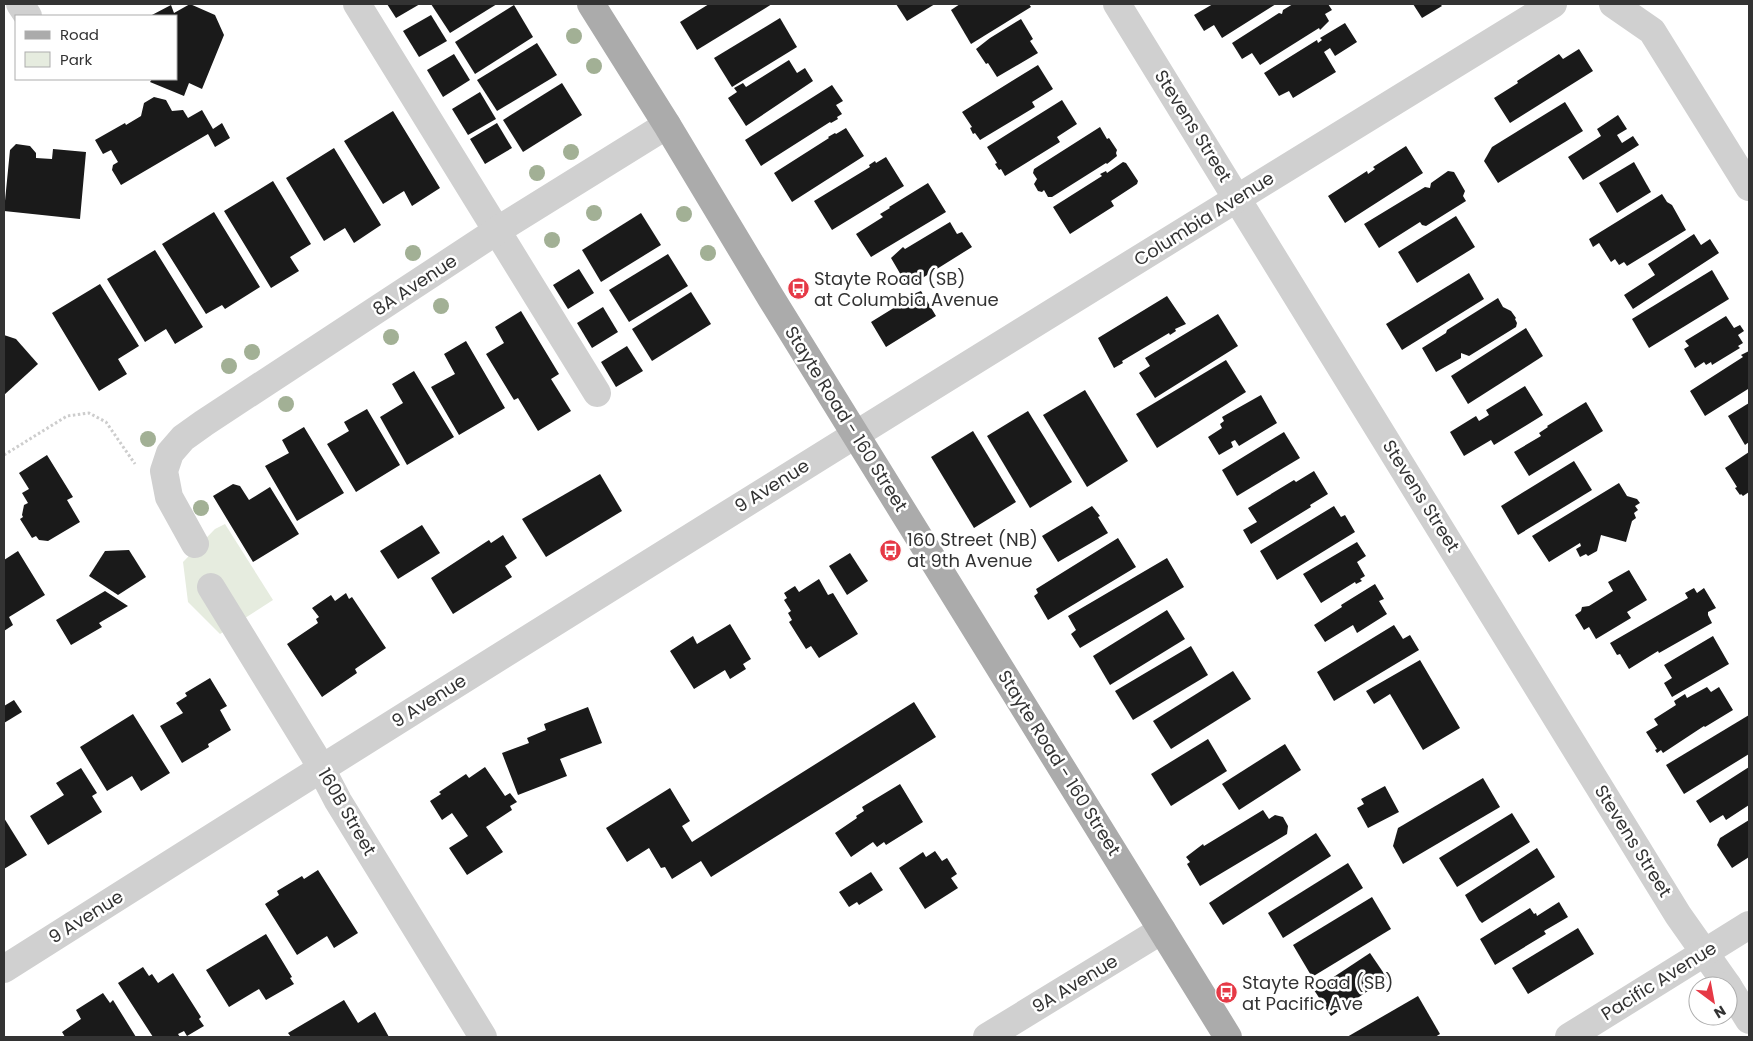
<svg xmlns="http://www.w3.org/2000/svg" width="1753" height="1041" font-family="Poppins,sans-serif">
  <style>
    .green { fill: #e6ecdf }
    .building { fill: #1a1a1a }
    .lines { fill: none; stroke-linecap: round; stroke-linejoin: round }
    .path { stroke: #cdcdcd; stroke-width: 3; stroke-dasharray: 2.5 2.5; stroke-linecap: butt }
    .minor { stroke: #d0d0d0; stroke-width: 28 }
    .major { stroke: #ababab; stroke-width: 28 }
    .tree { fill: #a2b095 }
    .labels { text-anchor: middle; stroke-width: 5; stroke-linejoin: round; paint-order: stroke }
    .street-label { font-size: 18px; fill: #333; stroke: #fff }
    .poi-label { font-size: 18px; fill: #333; stroke: #fff; text-anchor: start }
  </style>
  <rect width="100%" height="100%" fill="#fff"/>
  <!-- green -->
  <polygon class="green" points="225,524 273,600 220,634 188,602 183,562 215,529"/>
  <!-- building -->
  <g class="building">
    <polygon points="190,4 215,15 224,35 202,89 189,83 184,96 150,82 152,79 176,79 176,16 150,16 171,5 174,13"/>
    <polygon points="387,4 420,4 396,18"/>
    <polygon points="431,4 497,4 450,33"/>
    <polygon points="709,4 772,4 697,50 680,22"/>
    <polygon points="896,4 935,4 907,21"/>
    <polygon points="960,4 1029,4 1031,7 971,44 951,10"/>
    <polygon points="1213,4 1276,4 1222,38 1214,25 1204,31 1194,15"/>
    <polygon points="1293,4 1328,4 1332,10 1325,14 1329,21 1320,30 1319,28 1260,65 1252,53 1242,59 1232,43 1279,13 1282,14 1283,10"/>
    <polygon points="1413,4 1440,4 1442,6 1422,18"/>
    <polygon points="514,5 533,37 475,74 455,42"/>
    <polygon points="431,15 447,41 419,57 403,31"/>
    <polygon points="780,18 797,47 732,87 714,58"/>
    <polygon points="1021,19 1033,39 1030,41 1038,53 997,77 988,63 986,64 976,49 990,38"/>
    <polygon points="1345,23 1357,42 1335,56 1330,48 1324,52 1336,72 1293,98 1289,91 1279,96 1264,73 1317,40 1318,43 1322,40 1320,38"/>
    <polygon points="537,43 557,75 497,111 477,80"/>
    <polygon points="1579,49 1593,71 1510,123 1494,98 1518,83 1517,81 1559,54 1563,59"/>
    <polygon points="454,54 470,80 443,97 427,70"/>
    <polygon points="789,60 797,73 805,68 813,81 746,126 728,98 737,92 734,88 743,83 746,87"/>
    <polygon points="1038,65 1053,89 1032,102 1035,107 980,140 975,133 973,134 970,128 972,127 962,112"/>
    <polygon points="562,83 582,115 523,152 503,120"/>
    <polygon points="832,85 843,101 836,105 842,114 837,117 838,119 831,123 830,122 761,166 745,140"/>
    <polygon points="480,92 496,119 468,135 452,109"/>
    <polygon points="154,97 166,100 172,111 183,110 188,118 202,110 213,129 222,123 230,138 215,147 208,134 121,185 112,170 113,165 118,162 111,150 103,154 95,140 125,123 126,125 141,116 144,103"/>
    <polygon points="1062,100 1077,124 1057,137 1060,142 1005,176 1001,169 999,170 995,164 997,163 987,147"/>
    <polygon points="1565,102 1583,131 1498,183 1484,161 1492,147"/>
    <polygon points="393,111 440,188 412,206 404,191 383,204 344,141"/>
    <polygon points="1618,115 1627,129 1617,135 1622,143 1633,136 1639,145 1583,180 1568,157 1601,136 1597,129"/>
    <polygon points="497,123 512,148 485,164 470,139"/>
    <polygon points="1100,127 1107,139 1109,138 1117,150 1116,153 1117,156 1107,164 1106,163 1052,197 1048,197 1044,190 1042,192 1038,191 1034,184 1037,179 1033,173 1034,169"/>
    <polygon points="846,128 864,156 792,202 774,173 829,138 828,137 835,133 836,134"/>
    <polygon points="16,144 30,146 36,153 36,158 52,159 53,149 86,152 80,219 4,211 10,150"/>
    <polygon points="1406,146 1423,173 1345,223 1328,196 1367,171 1368,174 1375,169 1373,167"/>
    <polygon points="334,148 381,225 354,243 345,228 324,241 286,178"/>
    <polygon points="886,157 904,186 832,230 814,201 870,167 869,165 875,161 876,163"/>
    <polygon points="1123,162 1126,163 1138,181 1137,184 1111,201 1114,206 1070,234 1053,207 1102,176 1100,174 1106,171 1107,173"/>
    <polygon points="1634,162 1651,192 1617,213 1599,183"/>
    <polygon points="1448,171 1454,172 1465,191 1463,196 1466,201 1426,226 1422,225 1420,222 1379,248 1364,224 1425,187 1430,188 1431,183"/>
    <polygon points="273,181 311,244 290,257 299,271 271,288 224,211"/>
    <polygon points="928,183 946,212 871,257 856,234 883,217 880,214 890,208 889,207"/>
    <polygon points="1662,194 1667,202 1672,205 1686,230 1627,266 1624,262 1619,265 1615,259 1611,262 1599,243 1593,247 1589,239"/>
    <polygon points="214,212 260,287 225,309 222,305 206,314 162,244"/>
    <polygon points="641,213 661,245 601,282 582,250"/>
    <polygon points="1456,216 1475,247 1417,283 1398,252"/>
    <polygon points="950,222 957,234 962,232 972,247 908,287 891,258 903,247 905,249"/>
    <polygon points="1694,234 1701,245 1710,239 1719,253 1633,309 1624,295 1655,275 1648,264"/>
    <polygon points="155,250 203,327 175,344 166,329 145,342 107,279"/>
    <polygon points="668,254 688,286 629,322 609,290"/>
    <polygon points="579,269 594,293 568,309 553,285"/>
    <polygon points="1712,270 1729,299 1649,348 1632,319"/>
    <polygon points="1469,273 1484,299 1402,350 1386,324"/>
    <polygon points="100,284 139,346 118,359 127,374 99,391 52,313"/>
    <polygon points="921,291 936,316 886,347 871,322 905,301 906,297"/>
    <polygon points="691,292 711,324 652,361 632,329"/>
    <polygon points="1167,296 1186,324 1175,329 1176,331 1170,335 1169,333 1122,361 1123,363 1114,368 1098,338"/>
    <polygon points="1498,298 1503,307 1511,311 1516,318 1515,319 1517,323 1516,327 1469,356 1461,353 1461,358 1436,372 1422,348 1446,333 1447,330"/>
    <polygon points="603,307 618,332 592,348 577,323"/>
    <polygon points="521,311 559,374 551,379 571,411 538,431 518,398 514,400 486,354 504,343 495,327"/>
    <polygon points="1218,314 1238,346 1155,398 1139,373 1150,366 1145,358"/>
    <polygon points="1726,316 1734,328 1740,325 1744,331 1738,335 1743,343 1738,346 1740,348 1712,365 1711,362 1706,365 1704,362 1695,368 1684,349 1689,346 1685,341"/>
    <polygon points="1526,328 1543,356 1468,404 1451,376"/>
    <polygon points="4,335 16,339 38,364 4,395"/>
    <polygon points="466,341 505,408 459,435 431,387 455,374 444,354"/>
    <polygon points="627,346 643,371 616,387 601,362"/>
    <polygon points="1749,351 1749,392 1748,389 1705,416 1690,391 1743,357 1741,355"/>
    <polygon points="1226,360 1246,392 1157,448 1136,414"/>
    <polygon points="414,371 454,437 407,465 380,417 403,403 392,384"/>
    <polygon points="1525,386 1543,415 1494,445 1491,440 1464,456 1450,432 1476,416 1479,421 1489,415 1486,410"/>
    <polygon points="1085,390 1128,461 1087,487 1043,415"/>
    <polygon points="1261,395 1277,423 1239,446 1235,440 1231,442 1233,447 1219,455 1208,437 1222,428 1220,424 1224,421 1222,417"/>
    <polygon points="1586,402 1603,431 1529,476 1514,452 1541,436 1539,433 1548,427 1547,426"/>
    <polygon points="1749,403 1749,442 1745,445 1728,416"/>
    <polygon points="367,409 400,465 356,492 327,444 349,431 344,422"/>
    <polygon points="1028,411 1072,482 1030,508 987,436"/>
    <polygon points="304,427 344,493 297,521 265,466 289,453 282,440"/>
    <polygon points="973,431 1016,502 974,528 931,457"/>
    <polygon points="1284,432 1300,458 1237,496 1222,470"/>
    <polygon points="1749,452 1749,492 1743,496 1741,494 1740,495 1735,488 1737,487 1725,468"/>
    <polygon points="47,455 73,497 67,500 80,522 48,541 39,540 36,536 32,538 20,519 23,517 22,515 24,505 28,503 22,493 29,489 19,473"/>
    <polygon points="1574,461 1592,490 1518,535 1501,506"/>
    <polygon points="1314,471 1328,494 1310,505 1311,507 1251,544 1243,530 1257,522 1248,508 1294,480 1296,482"/>
    <polygon points="600,474 622,511 546,557 522,519"/>
    <polygon points="1619,483 1627,496 1637,499 1640,503 1635,506 1638,510 1634,513 1636,518 1632,521 1626,542 1601,535 1597,551 1588,556 1586,554 1580,557 1576,549 1581,546 1580,543 1549,562 1532,536"/>
    <polygon points="233,484 240,486 249,500 270,487 299,534 253,562 213,496"/>
    <polygon points="1092,506 1100,516 1098,517 1108,533 1058,562 1042,536"/>
    <polygon points="1334,506 1341,517 1345,515 1355,532 1277,580 1260,551"/>
    <polygon points="422,525 440,553 398,579 380,551"/>
    <polygon points="503,535 517,558 505,566 512,577 453,614 431,578 489,540 491,543"/>
    <polygon points="1118,538 1136,567 1048,620 1034,596 1038,593 1036,589"/>
    <polygon points="1357,542 1366,556 1357,562 1365,576 1360,579 1362,581 1356,584 1355,582 1321,603 1303,574"/>
    <polygon points="129,550 146,577 118,595 89,576 105,551"/>
    <polygon points="18,551 45,595 9,617 13,625 4,631 4,560"/>
    <polygon points="850,553 868,581 847,595 829,566"/>
    <polygon points="1167,558 1184,587 1080,648 1071,634 1076,630 1068,616"/>
    <polygon points="1629,570 1647,600 1627,612 1631,618 1596,639 1589,627 1584,630 1575,615 1581,611 1582,607 1589,606 1613,591 1608,582"/>
    <polygon points="819,579 828,595 833,593 858,634 819,658 811,646 806,649 789,622 792,620 788,613 791,611 784,600 787,598 784,593 795,586 799,592"/>
    <polygon points="1375,584 1384,599 1379,601 1387,614 1357,633 1353,625 1325,642 1314,625 1342,607 1341,605"/>
    <polygon points="1694,588 1697,593 1704,588 1716,608 1708,612 1708,615 1712,623 1659,653 1658,651 1629,669 1620,654 1617,655 1610,643 1688,598 1685,593"/>
    <polygon points="105,591 128,606 99,623 102,627 71,645 56,620"/>
    <polygon points="346,593 349,599 352,597 386,648 355,669 357,673 322,697 287,644 318,623 316,619 319,617 312,608 331,595 335,601"/>
    <polygon points="1167,610 1185,639 1110,685 1093,656"/>
    <polygon points="730,624 751,659 743,664 746,669 730,679 725,670 694,689 670,651 693,636 697,644"/>
    <polygon points="1394,625 1403,639 1410,635 1419,650 1334,701 1317,672"/>
    <polygon points="1713,636 1729,664 1672,697 1664,683 1672,678 1664,665"/>
    <polygon points="1191,646 1208,675 1133,720 1115,691"/>
    <polygon points="1420,660 1460,728 1423,750 1390,694 1374,704 1366,691"/>
    <polygon points="1233,671 1251,699 1171,749 1153,721"/>
    <polygon points="210,678 227,706 220,710 231,730 208,744 209,747 182,763 160,726 183,713 176,703 187,696 185,693"/>
    <polygon points="1707,687 1711,692 1719,687 1733,710 1705,727 1704,726 1663,753 1661,750 1657,753 1655,750 1657,749 1646,732 1658,725 1654,719 1676,705 1674,701 1685,694 1687,698"/>
    <polygon points="14,700 22,712 4,723 4,706"/>
    <polygon points="914,702 936,737 711,877 701,861 672,879 665,867 661,868 649,848 627,862 606,828 670,788 690,821 682,826 692,842"/>
    <polygon points="588,707 602,743 560,759 567,776 518,795 502,753 529,743 527,738 546,730 544,724"/>
    <polygon points="133,714 170,773 141,791 132,776 107,791 80,747"/>
    <polygon points="1749,715 1749,754 1684,794 1666,765"/>
    <polygon points="1208,739 1227,771 1171,806 1151,774"/>
    <polygon points="1285,744 1301,770 1239,810 1222,784"/>
    <polygon points="485,767 505,796 510,793 517,802 510,806 512,810 486,827 503,852 467,875 449,848 468,836 452,813 442,820 430,801 441,794 439,792 466,774 469,778"/>
    <polygon points="1749,767 1749,805 1726,820 1723,815 1710,823 1696,801"/>
    <polygon points="81,768 97,793 92,796 102,812 48,845 30,816 64,795 56,783"/>
    <polygon points="1483,778 1500,807 1403,864 1393,846 1398,828"/>
    <polygon points="900,784 923,822 886,845 884,842 877,847 873,842 851,857 835,833 857,818 856,816 864,811 862,807"/>
    <polygon points="1385,786 1399,812 1368,828 1357,808 1364,804 1361,799"/>
    <polygon points="1263,810 1269,819 1275,815 1283,817 1288,826 1287,834 1200,886 1187,864 1190,862 1186,857 1203,844 1204,846"/>
    <polygon points="1512,813 1530,842 1457,887 1439,858"/>
    <polygon points="4,818 27,855 4,869"/>
    <polygon points="1749,820 1749,857 1732,868 1717,845 1720,838"/>
    <polygon points="1316,833 1331,856 1223,925 1209,903"/>
    <polygon points="1537,848 1555,877 1482,923 1479,920 1465,895"/>
    <polygon points="935,851 942,861 947,858 957,874 951,878 958,888 925,909 899,868 923,852 926,857"/>
    <polygon points="1348,863 1363,888 1283,938 1268,913"/>
    <polygon points="318,870 358,933 334,948 327,936 297,955 265,904 279,895 277,891 302,876 304,879"/>
    <polygon points="871,872 883,890 859,905 857,902 849,907 839,892"/>
    <polygon points="1372,897 1391,929 1312,977 1293,945"/>
    <polygon points="1559,902 1568,917 1544,931 1546,934 1495,965 1480,939 1530,908 1534,914 1536,913 1537,916"/>
    <polygon points="1578,928 1594,954 1528,994 1512,968"/>
    <polygon points="266,934 292,977 290,978 294,984 266,1000 259,989 229,1007 206,970"/>
    <polygon points="1370,953 1387,978 1331,1016 1314,990"/>
    <polygon points="143,967 149,976 152,974 158,983 173,973 201,1017 199,1019 204,1026 187,1036 184,1031 178,1034 180,1037 153,1037 118,983"/>
    <polygon points="103,993 110,1003 113,1000 136,1037 65,1037 62,1032 81,1019 76,1010"/>
    <polygon points="1418,996 1440,1034 1435,1037 1347,1037"/>
    <polygon points="344,1000 358,1023 375,1012 389,1037 291,1037 288,1033"/>
  </g>
  <g class="lines">
    <!-- path -->
    <polyline class="path" points="4,455 67,416 89,413 106,422 135,464"/>
    <!-- minor -->
    <g class="minor">
      <polyline points="20,4 28,16"/>
      <polyline points="357,4 597,393"/>
      <polyline points="1117,4 1678,915 1728,986"/>
      <polyline points="1613,4 1652,31 1749,187"/>
      <polyline points="195,544 169,497 164,471 170,453 183,438 204,423 498,230 667,125"/>
      <polyline points="211,587 314,755 338,801 483,1037"/>
      <path d="M4 969C518 643 1035 322 1553 4"/>
      <polyline points="1728,986 1749,1020"/>
      <polyline points="987,1037 1162,930"/>
      <polyline points="1569,1037 1749,925"/>
    </g>
    <!-- major -->
    <polyline class="major" points="591,4 667,125 771,298 1228,1037"/>
  </g>
  <!-- trees -->
  <g class="tree">
    <circle cx="574" cy="36" r="8"/>
    <circle cx="594" cy="66" r="8"/>
    <circle cx="571" cy="152" r="8"/>
    <circle cx="537" cy="173" r="8"/>
    <circle cx="594" cy="213" r="8"/>
    <circle cx="684" cy="214" r="8"/>
    <circle cx="552" cy="240" r="8"/>
    <circle cx="413" cy="253" r="8"/>
    <circle cx="708" cy="253" r="8"/>
    <circle cx="441" cy="306" r="8"/>
    <circle cx="391" cy="337" r="8"/>
    <circle cx="252" cy="352" r="8"/>
    <circle cx="229" cy="366" r="8"/>
    <circle cx="286" cy="404" r="8"/>
    <circle cx="148" cy="439" r="8"/>
    <circle cx="201" cy="508" r="8"/>
  </g>
  <!-- icons -->
  <defs>
    <symbol id="bus-disc" viewBox="-11 -11 22 22"><circle r="9.5" fill="#e63946" stroke="#fff"/><path d="M-5-6H5V4H4V6H2V4H-2V6H-4V4H-5ZM-3.5-4V0h7V-4ZM-3.5 1.2v1.5H-2V1.2ZM2 1.2v1.5H3.5V1.2Z" fill="#fff"/></symbol>
  </defs>
  <g fill-rule="evenodd">
    <use href="#bus-disc" x="786" y="276" width="25" height="25"/>
    <use href="#bus-disc" x="878" y="538" width="25" height="25"/>
    <use href="#bus-disc" x="1214" y="980" width="25" height="25"/>
  </g>
  <g class="labels">
    <!-- street labels -->
    <g class="street-label">
      <text transform="translate(1193 126) rotate(58)" y="6">Stevens Street</text>
      <text transform="translate(1204 219) rotate(-32)" y="6">Columbia Avenue</text>
      <text transform="translate(415 285) rotate(-33)" y="6">8A Avenue</text>
      <text transform="translate(846 419) rotate(58)" y="6">Stayte Road - 160 Street</text>
      <text transform="translate(772 486) rotate(-32)" y="6">9 Avenue</text>
      <text transform="translate(1421 496) rotate(58)" y="6">Stevens Street</text>
      <text transform="translate(429 701) rotate(-32)" y="6">9 Avenue</text>
      <text transform="translate(1059 763) rotate(58)" y="6">Stayte Road - 160 Street</text>
      <text transform="translate(347 812) rotate(60)" y="6">160B Street</text>
      <text transform="translate(1633 841) rotate(58)" y="6">Stevens Street</text>
      <text transform="translate(86 917) rotate(-32)" y="6">9 Avenue</text>
      <text transform="translate(1659 981) rotate(-32)" y="6">Pacific Avenue</text>
      <text transform="translate(1075 984) rotate(-31)" y="6">9A Avenue</text>
    </g>
    <!-- poi labels -->
    <g class="poi-label">
      <text x="814" y="285">Stayte Road (SB)<tspan x="814" dy="21">at Columbia Avenue</tspan></text>
      <text x="907" y="546">160 Street (NB)<tspan x="907" dy="21">at 9th Avenue</tspan></text>
      <text x="1242" y="989">Stayte Road (SB)<tspan x="1242" dy="21">at Pacific Ave</tspan></text>
    </g>
  </g>
  <!-- border -->
  <rect width="1753" height="1041" fill="none" stroke="#333333" stroke-width="10"/>
  <!-- legend -->
  <rect x="15" y="15" width="162" height="65" fill="#ffffff" stroke="#adadad"/>
  <rect x="25" y="31" width="25" height="8" fill="#ababab" stroke="#adadad"/>
  <text x="60" y="40" font-size="15" fill="#333333">Road</text>
  <rect x="25" y="52" width="25" height="15" fill="#e6ecdf" stroke="#adadad"/>
  <text x="60" y="65" font-size="15" fill="#333333">Park</text>
  <!-- north arrow -->
  <g transform="translate(1713 1001) rotate(148)"><circle r="24" fill="#ffffff" stroke="#adadad"/>
  <path d="M0-4L9 19L0 12L-9 19Z" fill="#e63946"/>
  <text y="-8" font-size="14" font-weight="bold" text-anchor="middle" fill="#333333">N</text>
  </g>
</svg>
